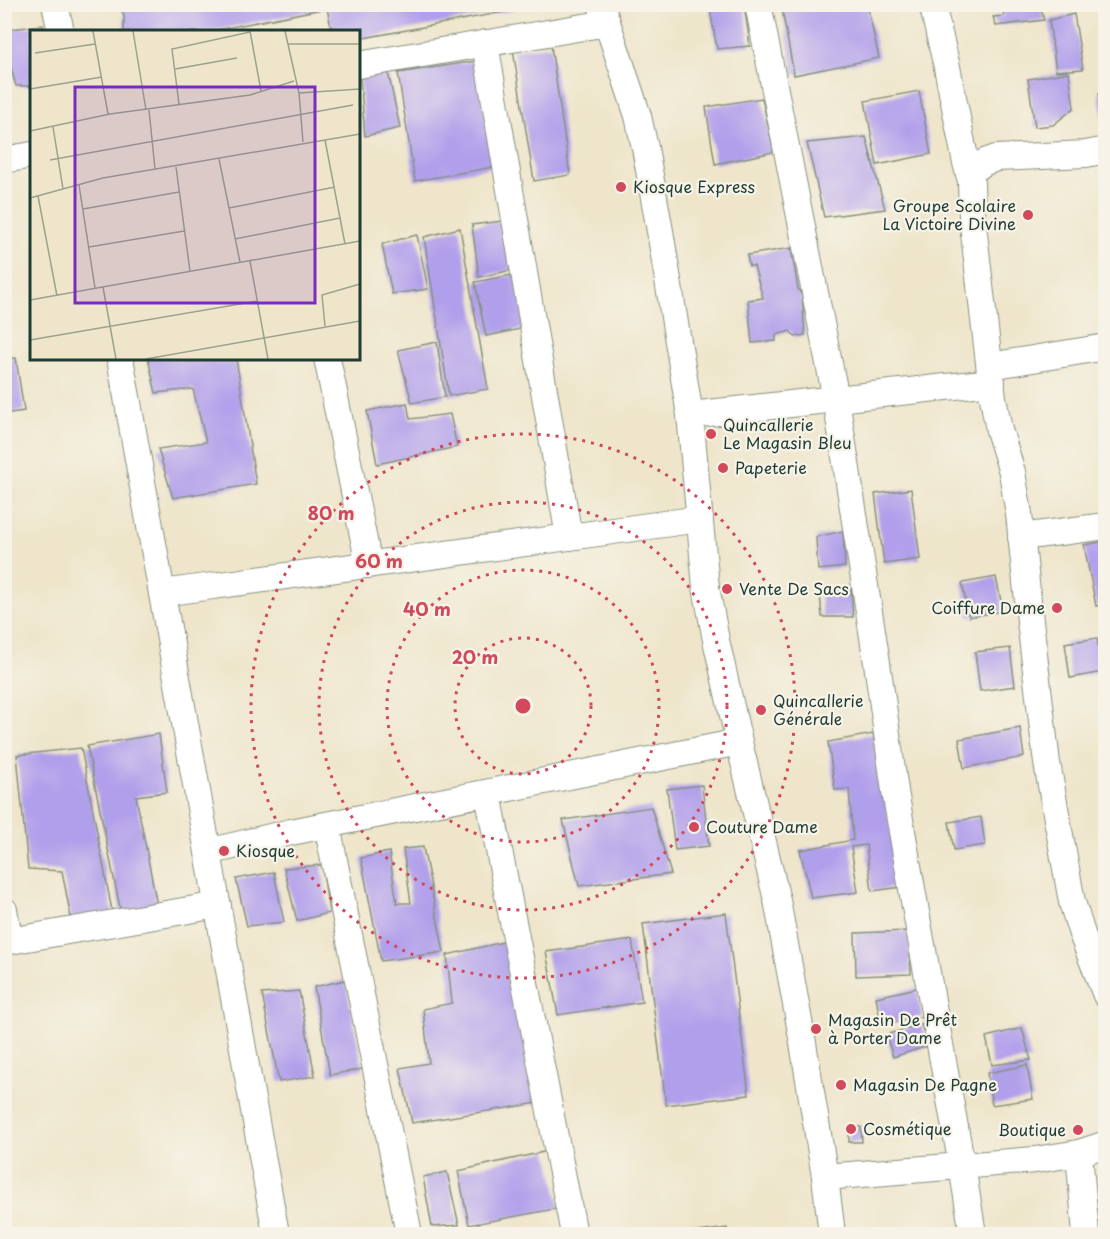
<svg xmlns="http://www.w3.org/2000/svg" width="1110" height="1239" font-family="'Playpen Sans',sans-serif">
  <style>
    .building { fill: #b09feb }
    .lines { fill: none; stroke-linecap: round; stroke-linejoin: round }
    .street-casing { stroke: #86917f; stroke-width: 28 }
    .street { stroke: #fff; stroke-width: 26 }
    .ring { fill: none; stroke: #d1495b; stroke-width: 3; stroke-dasharray: 3 6 }
    .poi-dot { fill: #d1495b; stroke: #f7f3e8; stroke-width: 2 }
    .labels { text-anchor: middle; stroke-width: 4.5; stroke-linejoin: round; paint-order: stroke }
    .poi-label { font-size: 16px; fill: #1f3d34; stroke: #f7f3e8; text-anchor: start }
    .inset-road { fill: none; stroke: #9ba28e; stroke-width: 1.5 }
    .view { fill: #7b2cbf; fill-opacity: 0.15; stroke: #7b2cbf; stroke-width: 3 }
    .inset-edge { fill: none; stroke: #1f3d34; stroke-width: 3 }
    .centre { fill: #d1495b; stroke: #f7f3e8; stroke-width: 3 }
    .ring-label { font-size: 18px; text-anchor: middle; font-weight: bold; fill: #d1495b; stroke: #f7f3e8; stroke-width: 4.5; stroke-linejoin: round; paint-order: stroke }
  </style>
  <rect width="100%" height="100%" fill="#f7f3e8"/>
  <filter id="ink" filterUnits="userSpaceOnUse"><feTurbulence type="fractalNoise" baseFrequency=".0167" numOctaves="2"/><feDisplacementMap in="SourceGraphic" scale="12" xChannelSelector="R" yChannelSelector="G"/><feConvolveMatrix kernelMatrix="1 2 1 2 8 2 1 2 1" color-interpolation-filters="sRGB"/></filter>
  <filter id="wash" filterUnits="userSpaceOnUse"><feTurbulence type="fractalNoise" baseFrequency=".008" numOctaves="4" result="noise"/><feDisplacementMap in="SourceGraphic" scale="24" xChannelSelector="R" yChannelSelector="G"/><feGaussianBlur stdDeviation="1.35" result="paint"/><feColorMatrix in="noise" values="0 0 0 0 0 0 0 0 0 0 0 0 0 0 0 0 0 1.4 0 .05"/><feComposite in="paint" operator="in"/></filter>
  <g filter="url(#wash)">
    <rect width="100%" height="100%" fill="#eee5ca"/>
    <g id="blocks">
      <!-- building -->
      <g class="building">
        <polygon points="120,4 515,4 515,10 358,39 358,32 332,32 327,8 206,32 124,32 124,16"/>
        <polygon points="709,4 744,4 750,46 717,49"/>
        <polygon points="781,4 867,4 879,58 794,75"/>
        <polygon points="995,4 1040,4 1044,20 996,26 993,17 1004,16 1003,11 996,11"/>
        <polygon points="1074,14 1083,69 1056,71 1049,20"/>
        <polygon points="43,25 43,32 32,32 32,86 16,86 4,42 4,30"/>
        <polygon points="551,46 570,175 534,181 513,50"/>
        <polygon points="477,61 494,167 415,181 398,73"/>
        <polygon points="388,72 400,128 365,136 360,78"/>
        <polygon points="1069,72 1074,108 1053,125 1035,127 1028,79"/>
        <polygon points="919,91 931,154 877,165 865,101"/>
        <polygon points="1106,93 1106,122 1104,122 1099,94"/>
        <polygon points="762,98 774,152 715,164 706,107"/>
        <polygon points="866,137 885,209 824,217 807,143"/>
        <polygon points="502,221 512,270 479,277 472,225"/>
        <polygon points="460,228 488,389 449,396 424,237"/>
        <polygon points="417,235 428,289 392,294 382,244"/>
        <polygon points="791,248 798,289 802,295 805,335 795,337 790,331 776,335 776,341 752,343 748,300 763,298 754,266 749,266 747,255"/>
        <polygon points="517,274 525,328 486,336 475,282"/>
        <polygon points="437,342 445,397 412,403 398,350"/>
        <polygon points="16,358 24,411 4,414 4,359"/>
        <polygon points="148,358 236,358 256,484 173,498 158,449 206,442 193,389 156,393"/>
        <polygon points="407,403 410,419 450,414 457,447 377,464 367,411"/>
        <polygon points="911,489 920,559 884,564 875,494"/>
        <polygon points="843,531 845,567 818,570 816,537"/>
        <polygon points="1106,541 1106,604 1096,606 1084,545"/>
        <polygon points="996,577 1003,611 969,617 962,583"/>
        <polygon points="851,589 853,617 822,617 820,593"/>
        <polygon points="1097,638 1103,672 1070,678 1065,643"/>
        <polygon points="1010,648 1015,686 980,691 975,652"/>
        <polygon points="1020,728 1024,757 964,768 959,739"/>
        <polygon points="159,734 167,792 136,796 158,911 122,918 87,746"/>
        <polygon points="873,734 902,887 872,891 866,845 851,847 858,892 811,898 800,850 853,840 849,789 835,790 828,742"/>
        <polygon points="81,748 113,916 71,918 62,871 28,869 17,755"/>
        <polygon points="702,785 709,846 675,850 667,789"/>
        <polygon points="651,807 671,874 579,886 563,820"/>
        <polygon points="981,817 985,845 954,850 949,822"/>
        <polygon points="423,847 444,952 381,961 361,858 389,852 397,903 411,903 403,849"/>
        <polygon points="322,865 329,913 297,921 284,868"/>
        <polygon points="274,872 284,922 247,926 236,879"/>
        <polygon points="726,913 749,1095 666,1105 643,924"/>
        <polygon points="909,931 911,974 856,976 855,933"/>
        <polygon points="512,940 545,1102 412,1123 400,1068 429,1063 423,1009 452,1003 447,955"/>
        <polygon points="632,940 642,1002 558,1015 546,952"/>
        <polygon points="345,980 363,1069 330,1075 314,987"/>
        <polygon points="917,988 922,1017 881,1025 876,997"/>
        <polygon points="299,991 315,1076 279,1082 262,994"/>
        <polygon points="921,1024 928,1046 893,1057 886,1035"/>
        <polygon points="1022,1028 1031,1060 992,1065 986,1037"/>
        <polygon points="1027,1065 1033,1099 992,1105 987,1073"/>
        <polygon points="849,1127 861,1127 862,1142 849,1142"/>
        <polygon points="548,1151 560,1208 469,1225 458,1171"/>
        <polygon points="447,1172 459,1225 432,1227 423,1177"/>
        <polygon points="727,1228 728,1234 691,1234 691,1233"/>
      </g>
    </g>
  </g>
  <g filter="url(#ink)">
    <use href="#blocks" fill-opacity="0" stroke="#86917f" stroke-width="1.5"/>
    <g class="lines">
      <defs>
        <g id="street">
          <polyline points="55,4 61,32"/>
          <polyline points="601,4 638,116 645,148 660,231 690,415 706,587 716,640 739,742 777,900 803,1043 825,1177 832,1234"/>
          <polyline points="758,4 836,399 877,663 895,791 916,912 962,1166 973,1234"/>
          <polyline points="932,4 947,67 966,163 971,181 972,216 993,398 999,430 1012,472 1019,514 1030,621 1047,763 1072,902 1082,934 1106,995"/>
          <polyline points="485,43 569,537"/>
          <polyline points="358,65 607,23"/>
          <polyline points="4,160 32,155"/>
          <polyline points="970,172 985,162 996,158 1086,154 1106,150"/>
          <polyline points="120,358 276,1234"/>
          <polyline points="327,358 369,565"/>
          <polyline points="990,366 1106,347"/>
          <polyline points="690,415 992,382"/>
          <polyline points="1021,537 1106,526"/>
          <polyline points="162,593 700,519"/>
          <polyline points="488,794 574,1234"/>
          <polyline points="327,825 409,1234"/>
          <polyline points="208,852 291,832 739,742"/>
          <polyline points="4,910 10,941"/>
          <polyline points="4,942 218,905"/>
          <polyline points="1079,1153 1086,1234"/>
          <polyline points="825,1177 1035,1160 1079,1153 1106,1144"/>
        </g>
      </defs>
      <!-- street casing -->
      <use href="#street" class="street-casing"/>
      <!-- street -->
      <use href="#street" class="street"/>
    </g>
  </g>
  <!-- distance rings -->
  <g class="ring">
    <circle cx="523" cy="706" r="68"/>
    <circle cx="523" cy="706" r="136"/>
    <circle cx="523" cy="706" r="204"/>
    <circle cx="523" cy="706" r="272"/>
  </g>
  <!-- markers -->
  <g class="poi-dot">
    <circle cx="621" cy="187" r="6"/>
    <circle cx="1028" cy="215" r="6"/>
    <circle cx="711" cy="434" r="6"/>
    <circle cx="723" cy="468" r="6"/>
    <circle cx="727" cy="589" r="6"/>
    <circle cx="1057" cy="608" r="6"/>
    <circle cx="761" cy="710" r="6"/>
    <circle cx="694" cy="827" r="6"/>
    <circle cx="224" cy="851" r="6"/>
    <circle cx="816" cy="1029" r="6"/>
    <circle cx="841" cy="1085" r="6"/>
    <circle cx="851" cy="1129" r="6"/>
    <circle cx="1078" cy="1130" r="6"/>
  </g>
  <g class="labels">
    <!-- poi labels -->
    <g class="poi-label">
      <text x="633" y="193">Kiosque Express</text>
      <text x="1016" y="212" text-anchor="end">Groupe Scolaire<tspan x="1016" dy="18">La Victoire Divine</tspan></text>
      <text x="723" y="431">Quincallerie<tspan x="723" dy="18">Le Magasin Bleu</tspan></text>
      <text x="735" y="474">Papeterie</text>
      <text x="739" y="595">Vente De Sacs</text>
      <text x="1045" y="614" text-anchor="end">Coiffure Dame</text>
      <text x="773" y="707">Quincallerie<tspan x="773" dy="18">Générale</tspan></text>
      <text x="706" y="833">Couture Dame</text>
      <text x="236" y="857">Kiosque</text>
      <text x="828" y="1026">Magasin De Prêt<tspan x="828" dy="18">à Porter Dame</tspan></text>
      <text x="853" y="1091">Magasin De Pagne</text>
      <text x="863" y="1135">Cosmétique</text>
      <text x="1066" y="1136" text-anchor="end">Boutique</text>
    </g>
  </g>
  <!-- overview -->
  <g transform="translate(30 30)">
    <rect width="330" height="330" fill="#eee5ca"/>
    <path class="inset-road" d="M63 1 78 84M103 1 116 80M220 1 231 61M255 1 269 63 273 112M258 14H330M5 23 65 14M145 39 207 28M0 59 72 47M269 63 330 59M149 74 142 19 220 2M119 80 125 139M23 97 33 159M0 101 80 84 220 65 264 51M295 110 315 214M189 129 210 232M20 130 323 75M146 137 160 241M49 155 65 258M8 166 27 266M0 168 73 148 330 104M199 178 305 157M53 179 149 162M205 209 310 188M59 217 154 201M220 231 238 329M73 257 86 329M0 270 330 211M295 296 292 265 330 254M0 310 228 271M116 329 330 291"/>
    <path class="view" d="M45 57H285V273H45Z"/>
    <rect width="330" height="330" class="inset-edge"/>
  </g>
  <circle cx="523" cy="706" r="9" class="centre"/>
  <g class="ring-label">
    <text x="331" y="520">80 m</text>
    <text x="379" y="568">60 m</text>
    <text x="427" y="616">40 m</text>
    <text x="475" y="664">20 m</text>
  </g>
  <!-- margin -->
  <rect width="1110" height="1239" fill="none" stroke="#f7f3e8" stroke-width="24"/>
</svg>
